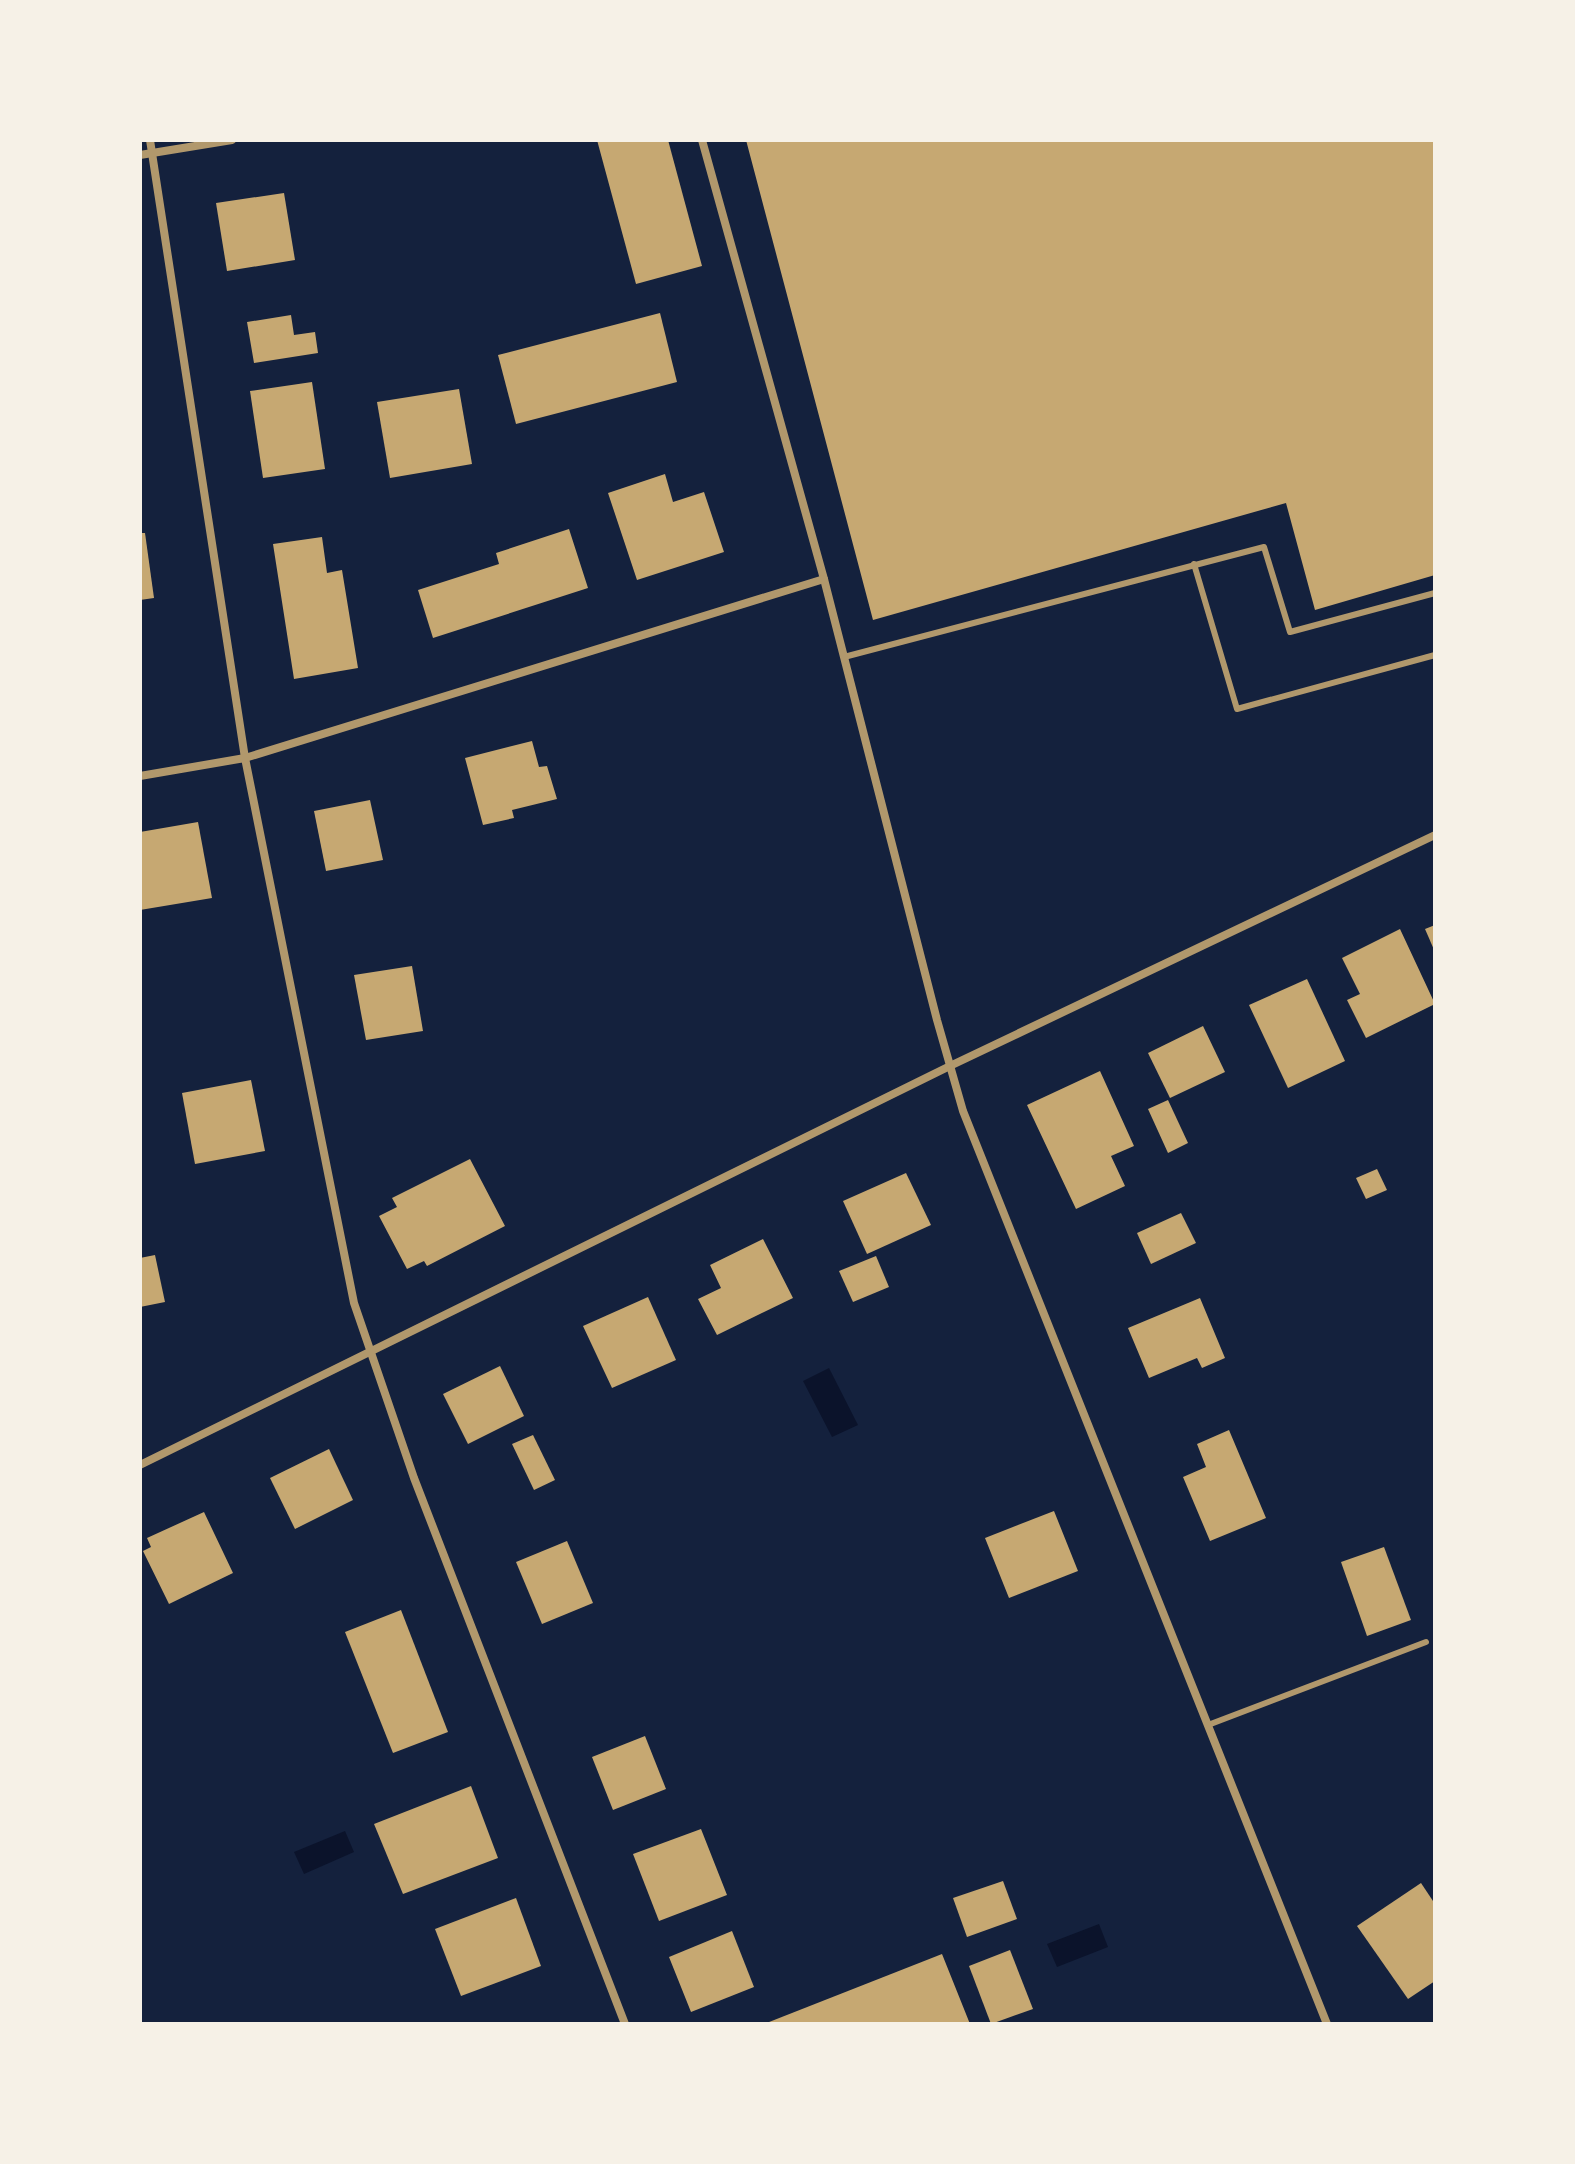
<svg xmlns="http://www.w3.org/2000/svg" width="1575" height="2164" font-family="'PT Sans Narrow',sans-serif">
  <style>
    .water { fill: #0b132b }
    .building { fill: #c6a872 }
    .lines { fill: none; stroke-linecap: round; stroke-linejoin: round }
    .service { stroke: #b1986c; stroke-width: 6 }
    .minor { stroke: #b1986c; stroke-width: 8 }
  </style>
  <rect width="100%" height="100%" fill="#14213d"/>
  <!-- water -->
  <g class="water">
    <polygon points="829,1368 858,1425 832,1437 803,1381"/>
    <polygon points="345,1831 354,1852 304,1874 294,1852"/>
    <polygon points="1099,1924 1108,1947 1057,1967 1047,1944"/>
  </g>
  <!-- building -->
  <g class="building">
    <polygon points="597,140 668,140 702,266 636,284"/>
    <polygon points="746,140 1435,140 1435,575 1315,610 1286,503 873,620"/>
    <polygon points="284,193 295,260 227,271 216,203"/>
    <polygon points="660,313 677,382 516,424 498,355"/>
    <polygon points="291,315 294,335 315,332 318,353 254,363 247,322"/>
    <polygon points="312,382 325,469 263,478 250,391"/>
    <polygon points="459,389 472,464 390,478 377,402"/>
    <polygon points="665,474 673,502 704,492 724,552 637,580 608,493"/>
    <polygon points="569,529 588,588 433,638 418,590 499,564 496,553"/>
    <polygon points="140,533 145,533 154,598 140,600"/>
    <polygon points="322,537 327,573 342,570 358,668 294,679 273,544"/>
    <polygon points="532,741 539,767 547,766 557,799 512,810 514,818 483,825 465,758"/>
    <polygon points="370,800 383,860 326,871 314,811"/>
    <polygon points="198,822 212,898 140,910 140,832"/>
    <polygon points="1435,925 1435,952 1425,929"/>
    <polygon points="1400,929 1435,1004 1366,1038 1347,1000 1360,994 1342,958"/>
    <polygon points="412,966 423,1031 366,1040 354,975"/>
    <polygon points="1307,979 1345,1061 1288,1088 1249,1005"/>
    <polygon points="1203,1026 1225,1072 1170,1098 1148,1053"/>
    <polygon points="1100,1071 1134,1146 1111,1156 1125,1186 1076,1209 1027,1105"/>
    <polygon points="251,1080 265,1151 195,1164 182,1093"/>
    <polygon points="1168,1100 1188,1143 1168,1153 1148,1109"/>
    <polygon points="470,1159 505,1226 427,1266 424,1261 407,1269 379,1216 397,1207 392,1198"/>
    <polygon points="1377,1169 1387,1190 1366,1199 1356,1178"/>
    <polygon points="906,1173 931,1225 867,1254 843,1201"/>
    <polygon points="1181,1213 1196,1243 1151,1264 1137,1233"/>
    <polygon points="763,1239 793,1298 717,1335 698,1299 721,1288 710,1265"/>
    <polygon points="155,1255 165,1302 140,1307 140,1258"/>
    <polygon points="876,1256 889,1287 853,1302 839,1271"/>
    <polygon points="648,1297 676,1360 612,1388 583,1326"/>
    <polygon points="1200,1298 1225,1358 1202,1368 1197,1358 1149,1378 1128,1328"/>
    <polygon points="500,1366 524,1416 468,1444 443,1394"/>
    <polygon points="1229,1430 1266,1518 1210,1541 1183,1477 1206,1467 1197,1444"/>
    <polygon points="533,1435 555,1480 534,1490 512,1444"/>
    <polygon points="329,1449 353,1500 295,1529 270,1478"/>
    <polygon points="1054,1511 1078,1571 1009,1598 985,1538"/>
    <polygon points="204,1512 233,1573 169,1604 143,1551 151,1547 147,1538"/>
    <polygon points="567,1541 593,1603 542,1624 516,1562"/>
    <polygon points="1384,1547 1411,1620 1367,1636 1341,1562"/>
    <polygon points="401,1610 448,1732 393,1753 345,1632"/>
    <polygon points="645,1736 666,1789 613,1810 592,1757"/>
    <polygon points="471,1786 498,1858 403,1894 374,1824"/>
    <polygon points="701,1829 727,1895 659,1921 633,1854"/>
    <polygon points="1003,1881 1017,1919 967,1937 953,1898"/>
    <polygon points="1421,1883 1435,1904 1435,1981 1408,1999 1357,1926"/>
    <polygon points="516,1898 541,1966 461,1996 435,1929"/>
    <polygon points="732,1931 754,1987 691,2012 669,1957"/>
    <polygon points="1010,1950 1033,2009 991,2024 969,1966"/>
    <polygon points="942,1954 970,2024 764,2024"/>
  </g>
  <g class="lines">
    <!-- service -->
    <g class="service">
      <polyline points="1194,564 1237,709 1435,655"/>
      <polyline points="844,657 1264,547 1290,632 1435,593"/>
      <polyline points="1208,1725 1426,1642"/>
    </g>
    <!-- minor -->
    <g class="minor">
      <polyline points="150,140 245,758 354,1303 414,1478 625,2024"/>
      <polyline points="702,140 824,579 937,1020 963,1111 1327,2024"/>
      <polyline points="140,155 232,140"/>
      <polyline points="140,776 245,758 824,579"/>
      <polyline points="140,1465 952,1065 1435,835"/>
    </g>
  </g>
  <!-- border -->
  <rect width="1575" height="2164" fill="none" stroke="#f6f1e7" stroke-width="284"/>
</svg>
